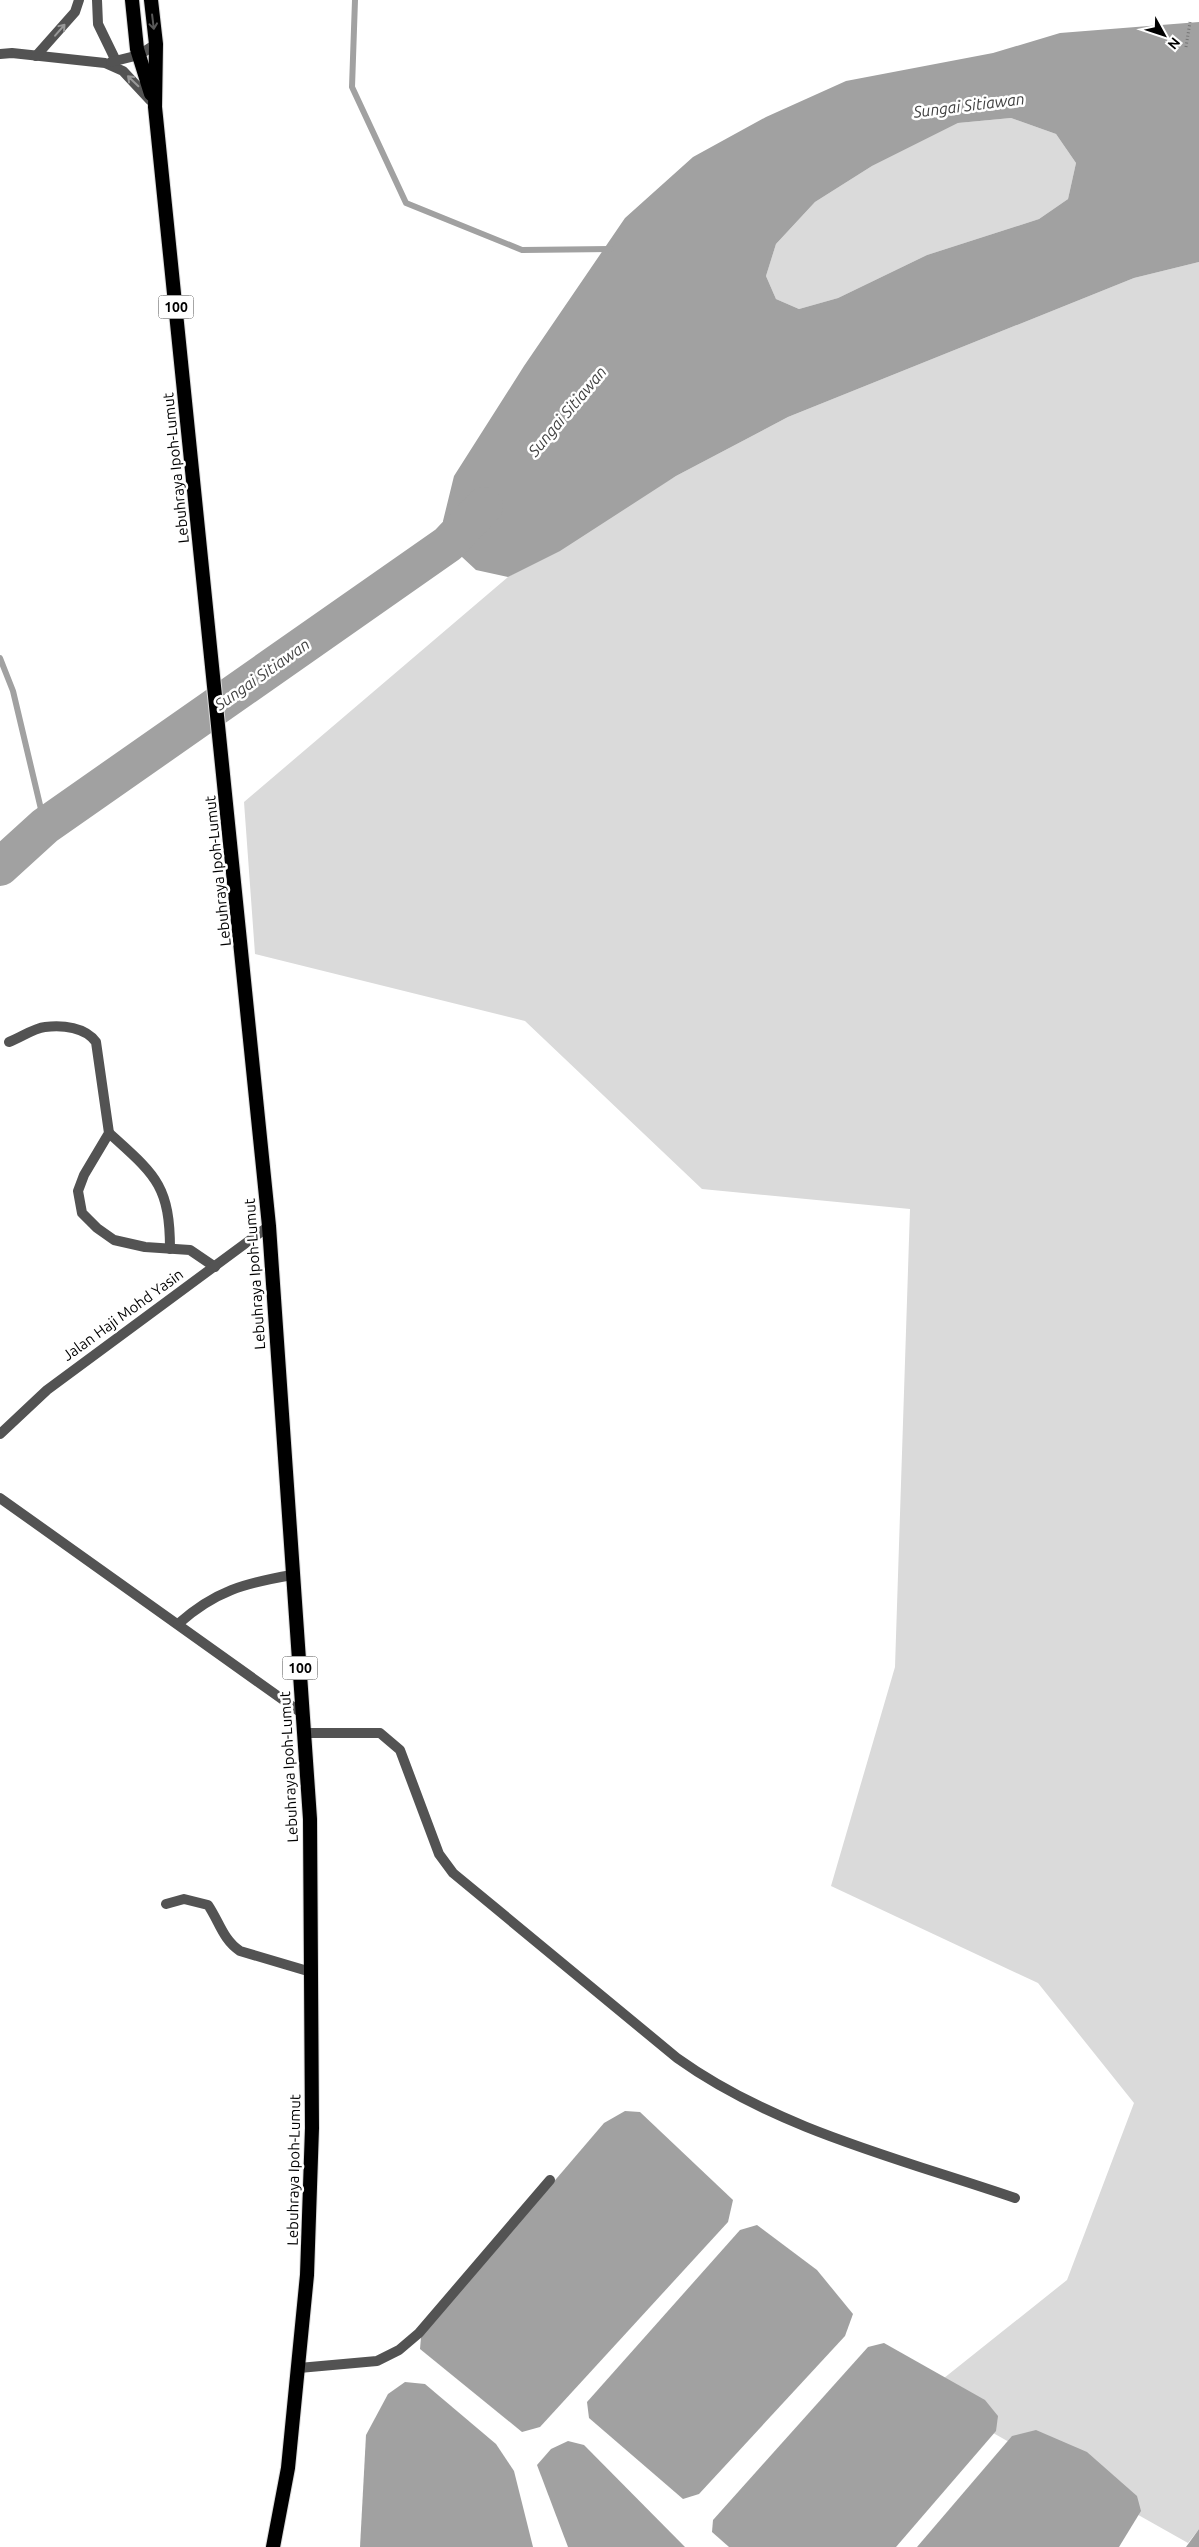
<svg xmlns="http://www.w3.org/2000/svg" width="1199" height="2547" font-family="Ubuntu,sans-serif">
  <style>
    .green { fill: #dadada }
    .water { fill: #a1a1a1; fill-rule: evenodd }
    .lines { fill: none; stroke-linecap: round; stroke-linejoin: round }
    .stream { stroke: #a1a1a1; stroke-width: 6 }
    .river { stroke: #a1a1a1; stroke-width: 38 }
    .trunk-casing { stroke: #dbdbdb; stroke-width: 16 }
    .path { stroke: #757575; stroke-width: 3; stroke-dasharray: 1 2.5; stroke-linecap: butt }
    .service { stroke: #535353; stroke-width: 10 }
    .minor { stroke: #535353; stroke-width: 10 }
    .trunk { stroke: #000; stroke-width: 14 }
    .oneway { stroke: #595959 }
    .oneway2 { stroke: #989898 }
    .labels { text-anchor: middle; stroke-width: 5; stroke-linejoin: round; paint-order: stroke }
    .shield { fill: #fff; stroke: #4c4c4c; stroke-width: 1 }
    .shield-label { font-size: 14px; font-weight: bold; fill: #000 }
    .street-label { font-size: 15px; fill: #000; stroke: #fff }
    .water-label { font-size: 16px; font-style: italic; fill: #424242; stroke: #fff }
  </style>
  <rect width="100%" height="100%" fill="#fff"/>
  <!-- green -->
  <g class="green">
    <polygon points="1011,118 1056,134 1076,163 1068,199 1039,219 927,255 838,298 799,309 776,299 766,276 776,244 815,202 872,166 958,123"/>
    <polygon points="1199,262 1199,2529 1188,2543 924,2394 1067,2280 1134,2103 1038,1983 831,1886 895,1667 910,1209 702,1189 525,1021 255,954 244,802 508,577 676,476 788,417 1134,278"/>
  </g>
  <!-- water -->
  <g class="water">
    <path d="M1199 22V262L1134 278 788 417 676 476 560 551 508 577 476 570 448 544 443 521 454 476 524 366 625 218 693 157 766 117 846 81 993 53 1060 33ZM1011 118 1056 134 1076 163 1068 199 1039 219 927 255 838 298 799 309 776 299 766 276 776 244 815 202 872 166 958 123Z"/>
    <polygon points="625,2111 640,2112 733,2200 728,2222 540,2427 522,2432 420,2349 421,2337 604,2123"/>
    <polygon points="757,2225 817,2270 853,2314 845,2336 699,2494 683,2499 589,2418 587,2402 740,2230"/>
    <polygon points="884,2343 985,2400 998,2416 996,2431 896,2547 729,2547 712,2532 713,2520 868,2347"/>
    <polygon points="405,2382 425,2384 496,2444 514,2471 533,2547 360,2547 366,2435 388,2394"/>
    <polygon points="1036,2430 1087,2452 1137,2496 1141,2511 1119,2547 917,2547 1012,2436"/>
    <polygon points="568,2441 584,2445 685,2547 568,2547 537,2465 551,2449"/>
    <polygon points="1199,2529 1199,2547 1186,2547"/>
  </g>
  <g class="lines">
    <!-- stream -->
    <g class="stream">
      <polyline points="355,0 352,87 406,203 522,250 611,249"/>
      <polyline points="0,658 13,691 45,826"/>
    </g>
    <!-- river -->
    <polyline class="river" points="0,867 45,826 448,544 484,506"/>
    <defs>
      <g id="trunk">
        <polyline points="132,0 137,49 151,94"/>
        <polyline points="151,0 156,44 155,107 269,1226 310,1819 312,2128 307,2275 288,2468 273,2547"/>
      </g>
    </defs>
    <!-- trunk casing -->
    <use href="#trunk" class="trunk-casing"/>
    <!-- path -->
    <polyline class="path" points="1186,47 1190,22"/>
    <!-- service -->
    <g class="service">
      <path d="M305 1733H380L400 1750 439 1854 453 1873 677 2058C776 2129 901 2159 1015 2198"/>
      <polyline points="299,2368 377,2361 399,2350 419,2333 550,2180"/>
    </g>
    <!-- minor -->
    <g class="minor">
      <polyline points="97,0 98,24 116,61"/>
      <polyline points="0,54 12,53 105,63 123,71 150,100"/>
      <polyline points="36,56 75,12 79,0"/>
      <polyline points="111,62 139,55 156,44"/>
      <path d="M9 1042C20 1038 34 1028 45 1027 63 1025 85 1027 96 1042L109 1133 84 1175 78 1191 82 1213 97 1228 114 1240 145 1247 190 1250 215 1267"/>
      <path d="M109 1133C154 1174 170 1184 170 1249"/>
      <polyline points="0,1434 47,1390 269,1226"/>
      <polyline points="0,1498 303,1714"/>
      <path d="M178 1624C215 1591 245 1583 292 1575"/>
      <path d="M166 1904 184 1899 208 1905C219 1921 223 1940 240 1951L311 1972"/>
    </g>
    <!-- trunk -->
    <use href="#trunk" class="trunk"/>
  </g>
  <!-- one-way arrows -->
  <defs><path id="oneway-shaft" d="M-6 0H5M1.5-3L5.5 0L1.5 3" fill="none" stroke-width="1.6" stroke-linecap="round" stroke-linejoin="round" transform="scale(1.25)"/></defs>
  <use class="oneway" href="#oneway-shaft" transform="translate(153 22) rotate(83)"/>
  <g class="oneway2">
    <use href="#oneway-shaft" transform="translate(60 30) rotate(-49)"/>
    <use href="#oneway-shaft" transform="translate(133 81) rotate(-136)"/>
  </g>
  <g class="labels">
    <!-- shield labels -->
    <g class="shield">
      <rect x="158.5" y="295.5" width="35" height="23" rx="4"/>
      <rect x="282.5" y="1656.5" width="35" height="23" rx="4"/>
    </g>
    <g class="shield-label">
      <text x="176" y="312">100</text>
      <text x="300" y="1673">100</text>
    </g>
    <!-- street labels -->
    <g class="street-label">
      <text transform="translate(176 468) rotate(-96)" y="5">Lebuhraya Ipoh-Lumut</text>
      <text transform="translate(218 871) rotate(-96)" y="5">Lebuhraya Ipoh-Lumut</text>
      <text transform="translate(255 1274) rotate(-94)" y="5">Lebuhraya Ipoh-Lumut</text>
      <text transform="translate(123 1315) rotate(-36)" y="5">Jalan Haji Mohd Yasin</text>
      <text transform="translate(289 1767) rotate(-93)" y="5">Lebuhraya Ipoh-Lumut</text>
      <text transform="translate(294 2170) rotate(-89)" y="5">Lebuhraya Ipoh-Lumut</text>
    </g>
    <!-- water labels -->
    <g class="water-label">
      <text transform="translate(969 105) rotate(-7)" y="6">Sungai Sitiawan</text>
      <text transform="translate(567 411) rotate(-50)" y="6">Sungai Sitiawan</text>
      <text transform="translate(262 674) rotate(-35)" y="6">Sungai Sitiawan</text>
    </g>
  </g>
  <!-- north arrow -->
  <g transform="translate(1164 35) rotate(130)" stroke="#ffffff" stroke-width="4" paint-order="stroke">
  <path d="M0-4L9 19L0 12L-9 19Z" fill="#000000"/>
  <text y="-8" font-size="14" font-weight="bold" text-anchor="middle" fill="#000000">N</text>
  </g>
</svg>
